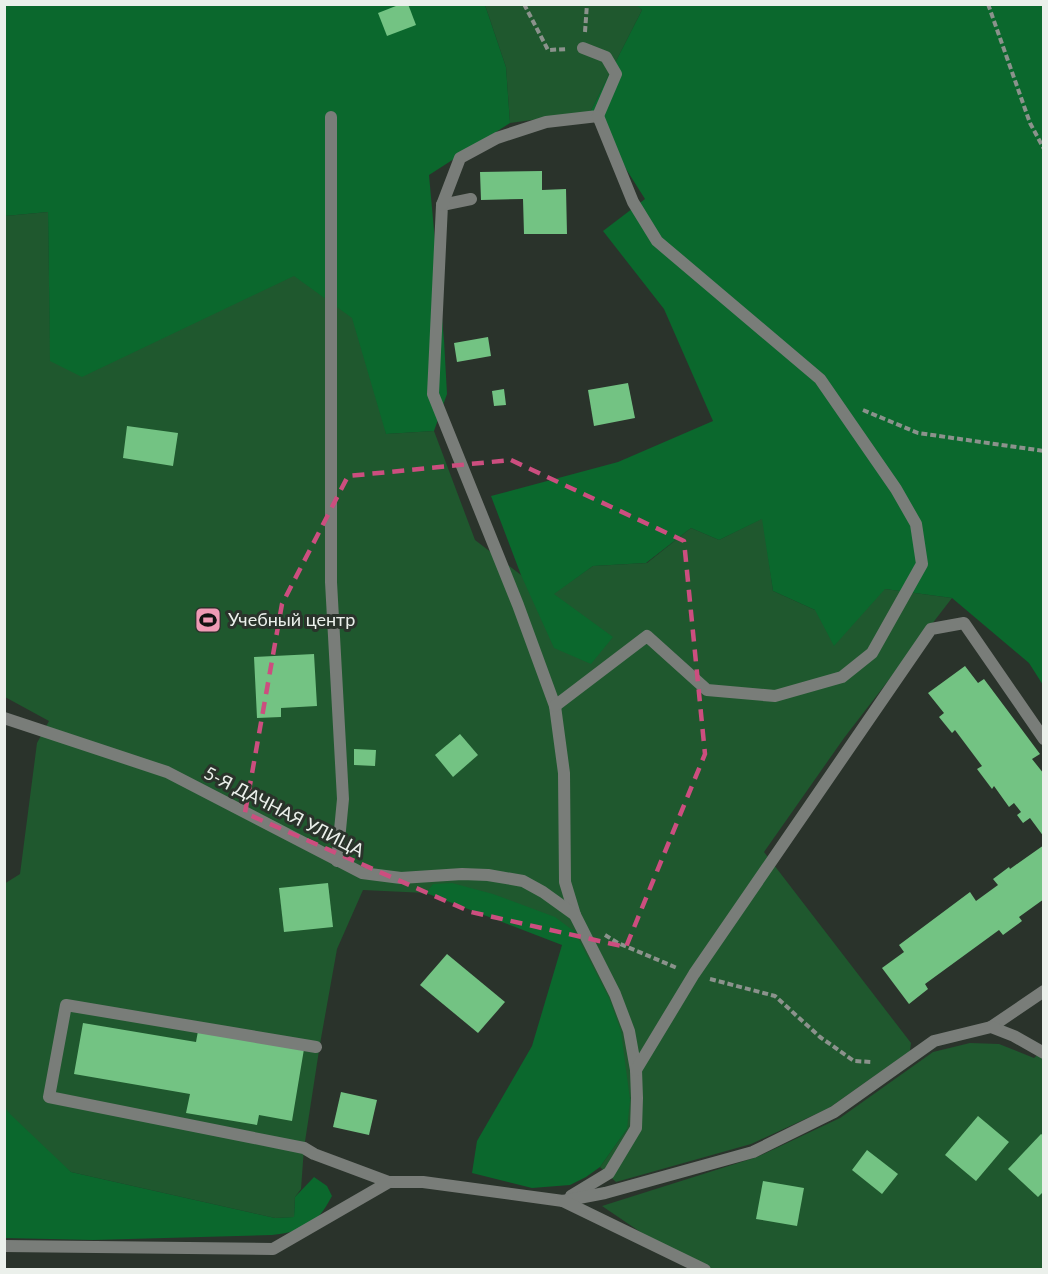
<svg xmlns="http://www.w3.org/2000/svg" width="1048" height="1274" font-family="Lato,sans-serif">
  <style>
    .green { fill: #1f582e }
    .forest { fill: #0b682d }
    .building { fill: #73c383 }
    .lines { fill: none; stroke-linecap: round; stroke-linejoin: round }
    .path { stroke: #8b928c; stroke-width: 4; stroke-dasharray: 6 3; stroke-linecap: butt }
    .lane { stroke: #797d79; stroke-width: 12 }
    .street { stroke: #797d79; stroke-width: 12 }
    .marked { fill: none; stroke: #cc4e7f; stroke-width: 4.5; stroke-dasharray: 12 8; stroke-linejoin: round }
    .labels { text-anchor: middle; stroke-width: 6; stroke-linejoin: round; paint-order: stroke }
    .poi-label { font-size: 18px; fill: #ebf0eb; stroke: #2a332b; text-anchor: start }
    .street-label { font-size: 18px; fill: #ebf0eb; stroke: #2a332b }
  </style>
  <rect width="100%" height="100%" fill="#2a332b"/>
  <!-- green -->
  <g class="green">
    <polygon points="636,4 642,10 590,112 510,123 506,67 485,5"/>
    <polygon points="340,5 386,434 434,431 475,540 521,575 554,593 593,566 647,563 691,528 719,540 763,518 773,591 815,610 885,589 952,598 844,738 764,852 911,1043 910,1051 829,1108 751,1144 616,1182 600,1167 627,1129 575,932 426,893 363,890 337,949 320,1044 304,1148 301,1189 295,1197 294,1217 275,1218 71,1172 5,1126 4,884 20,874 37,743 49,721 5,697 5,216 48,212 50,339"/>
    <polygon points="970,1043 999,1044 1034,1058 1043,1050 1043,1269 695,1269 602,1206 757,1157 840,1118 933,1052"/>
  </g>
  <!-- forest -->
  <g class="forest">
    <polygon points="5,5 485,5 506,67 510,123 429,175 444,340 447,394 434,431 386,434 352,318 294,276 82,377 50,361 48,212 5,216"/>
    <polygon points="636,5 1043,5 1043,685 1029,663 952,598 885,589 834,646 815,610 773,591 762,519 719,540 691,528 646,563 593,566 554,594 613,637 591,664 554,648 521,575 491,496 618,462 713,421 664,309 603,231 645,199 590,112 642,10"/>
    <polygon points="452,883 493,894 555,917 575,932 609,998 621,1031 630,1100 627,1129 600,1167 586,1177 570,1185 532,1188 472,1173 477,1141 532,1046 562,945 426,893 433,884"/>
    <path d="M4 1106 10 1114 71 1172 275 1218 294 1217 295 1197 314 1177 327 1186 332 1196C316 1226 304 1231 272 1235L93 1240 5 1238Z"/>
  </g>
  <!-- building -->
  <g class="building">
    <polygon points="401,4 408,4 416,25 387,36 378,13"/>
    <polygon points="542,171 542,190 566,189 567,234 524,234 523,199 481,200 480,172"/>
    <polygon points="488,337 491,356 457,362 454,343"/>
    <polygon points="628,383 635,418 594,426 588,390"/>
    <polygon points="504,389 506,405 494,406 492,391"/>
    <polygon points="127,426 178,433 173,466 123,458"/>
    <polygon points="314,654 317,706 281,708 281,717 257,718 254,657"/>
    <polygon points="965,666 978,683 984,679 1040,754 1032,759 1044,774 1044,837 1030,818 1023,823 1017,815 1021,812 1014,803 1009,807 994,786 992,789 977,769 982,766 955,730 952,733 939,717 944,713 928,693"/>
    <polygon points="460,734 478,755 453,777 435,755"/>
    <polygon points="354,749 376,750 375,766 354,765"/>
    <polygon points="1044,845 1044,899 1019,917 1022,921 1003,935 999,930 925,984 928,989 909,1004 882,968 904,952 899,945 970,892 976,901 998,885 993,879 1009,867 1010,869"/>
    <polygon points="328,883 333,927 284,932 279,888"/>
    <polygon points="447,954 505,1002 478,1033 420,985"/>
    <polygon points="83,1023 196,1042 198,1031 304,1049 292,1121 259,1115 257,1125 186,1113 190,1094 74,1074"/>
    <polygon points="341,1092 377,1100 369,1135 333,1127"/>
    <polygon points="978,1116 1009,1142 976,1181 945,1155"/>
    <polygon points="1041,1134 1044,1136 1044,1191 1038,1197 1008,1169"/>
    <polygon points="867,1150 898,1174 882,1194 852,1170"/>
    <polygon points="763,1181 804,1188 797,1226 756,1219"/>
  </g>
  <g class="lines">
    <!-- path -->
    <g class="path">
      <polyline points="524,4 548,50 568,49"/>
      <polyline points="988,4 1030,123 1044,149"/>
      <polyline points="585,32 587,4"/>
      <polyline points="863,410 918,433 1044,451"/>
      <polyline points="605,935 618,943 677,968"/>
      <polyline points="710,979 775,996 820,1037 854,1061 872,1062"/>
    </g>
    <!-- lane -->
    <g class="lane">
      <polyline points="331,117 331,582 343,799 337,861"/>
      <polyline points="471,199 442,205 433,394 518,605 555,706 564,773 565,882 575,915"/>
      <polyline points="442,205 460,158 497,138 546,122 598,116 616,74 606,57 583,48"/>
      <polyline points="555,706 647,636 707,690 775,696 842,677 872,653 922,564 916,524 896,489 820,379 657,241 633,202 598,116"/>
      <polyline points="4,718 167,772 362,873 401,878 462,874 488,875 523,881 543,892 575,915 615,994 629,1031 636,1070 637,1098 636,1128 609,1173 571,1196"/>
      <polyline points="991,1027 1044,991"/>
      <polyline points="316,1047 66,1005 49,1097 304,1148 314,1154 389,1182 423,1182 563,1201 605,1193 753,1152 834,1112 934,1041 991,1027 1014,1036 1044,1053"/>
      <polyline points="636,1070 694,974 931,629 964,623 1044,739"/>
      <polyline points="563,1201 705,1270"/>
    </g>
    <!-- street -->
    <polyline class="street" points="4,1246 273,1249 389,1182"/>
  </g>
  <!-- marked area -->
  <path class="marked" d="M511 460 684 541 705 754 626 947 471 912 245 813 282 604 348 476Z"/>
  <!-- icons -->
  <defs>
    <symbol id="stadium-square" viewBox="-11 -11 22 22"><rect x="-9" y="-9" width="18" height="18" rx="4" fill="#f09ab5" stroke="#2a332b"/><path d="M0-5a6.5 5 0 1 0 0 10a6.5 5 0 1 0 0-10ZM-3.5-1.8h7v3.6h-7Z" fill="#111"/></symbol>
  </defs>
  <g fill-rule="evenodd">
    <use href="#stadium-square" x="193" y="605" width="30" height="30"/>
  </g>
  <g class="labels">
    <!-- poi labels -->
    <g class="poi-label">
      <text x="228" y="626">Учебный центр</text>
    </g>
    <!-- street labels -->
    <g class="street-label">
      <text transform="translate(284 812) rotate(27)" y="6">5-Я ДАЧНАЯ УЛИЦА</text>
    </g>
  </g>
  <!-- border -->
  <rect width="1048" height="1274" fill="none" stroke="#ebf0eb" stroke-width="12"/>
</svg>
